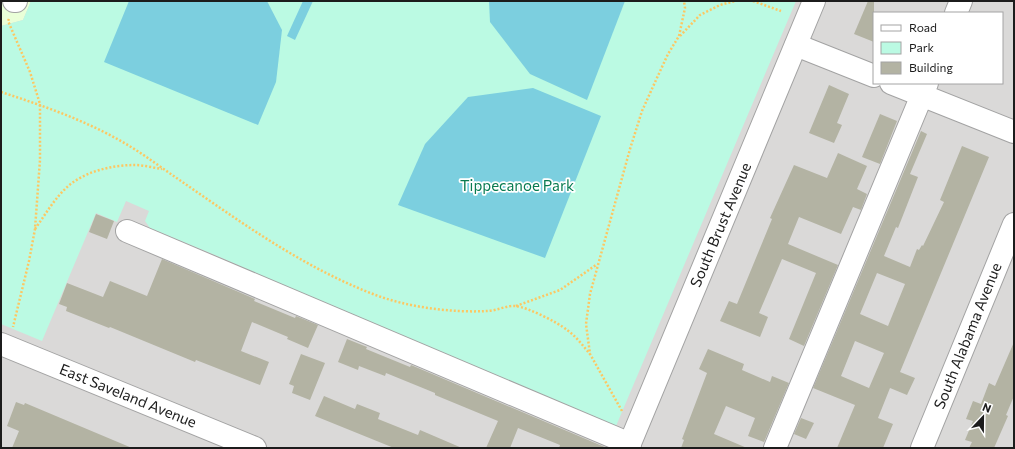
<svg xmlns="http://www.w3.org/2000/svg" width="1015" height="449" font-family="Commissioner,sans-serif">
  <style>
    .residential { fill: #dad9d8; fill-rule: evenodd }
    .education { fill: #eaffd8 }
    .park { fill: #bbfae3 }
    .pitch { fill: #7ccfdf }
    .building { fill: #b3b3a3; fill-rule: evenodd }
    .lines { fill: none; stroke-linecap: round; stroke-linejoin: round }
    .minor-casing { stroke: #a3a3a3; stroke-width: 24 }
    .path { stroke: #fdc762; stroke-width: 2.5; stroke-dasharray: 2 2; stroke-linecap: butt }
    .minor { stroke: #fff; stroke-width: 22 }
    .labels { text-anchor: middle; stroke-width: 3.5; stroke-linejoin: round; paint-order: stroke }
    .park-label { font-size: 15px; fill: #097b51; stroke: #fff }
    .street-label { font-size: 15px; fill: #1c1c1c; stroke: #fff }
  </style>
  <rect width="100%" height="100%" fill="#ebede1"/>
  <!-- residential -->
  <path class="residential" d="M1 1H1014V448H1ZM874 13H1002V83H874Z"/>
  <!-- education -->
  <polygon class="education" points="1,1 31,1 23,20 1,26"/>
  <!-- park -->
  <polygon class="park" points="31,1 796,1 616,426 358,319 222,258 150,228 145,221 149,211 126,201 117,222 96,213 42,341 1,324 1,26 23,20"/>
  <!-- pitch -->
  <g class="pitch">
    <polygon points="129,1 267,1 282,30 276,82 258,125 104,62"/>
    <polygon points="303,1 313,1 295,40 287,36"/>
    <polygon points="489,1 625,1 587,100 530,74 490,22"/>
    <polygon points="533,88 601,116 545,258 398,205 425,144 468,97"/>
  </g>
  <!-- building -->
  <g class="building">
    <polygon points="868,1 874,1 874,42 854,34"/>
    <polygon points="829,85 849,94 837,123 842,125 834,143 809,133"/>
    <polygon points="880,114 897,121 880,164 862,157"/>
    <path d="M921 131 927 134 910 174 918 177 898 228 896 227 884 256 910 267 917 249 919 250 922 245 923 246 944 202 940 200 962 146 989 157 900 372 915 378 907 395 890 388 878 418 893 424 883 448H837L855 405 813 388ZM877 273 905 284 888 326 860 314ZM855 341 884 353 869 388 841 376Z"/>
    <polygon points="838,153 867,166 857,189 867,194 861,210 853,207 841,234 799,217 788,244 838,265 804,346 789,339 816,273 782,259 759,313 768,317 760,337 720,321 729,301 737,304 772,219 770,218 794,165 827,178"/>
    <polygon points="96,214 114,221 107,239 89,232"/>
    <polygon points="162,259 255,299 254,301 295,318 296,316 318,325 308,348 287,339 288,337 252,322 241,351 269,362 260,385 196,360 195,362 110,327 109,328 66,311 67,307 59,304 67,283 103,297 110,281 147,296"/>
    <polygon points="347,339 367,347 366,349 410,367 411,365 607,448 559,448 560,445 518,428 510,448 486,448 498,421 435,395 435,393 386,373 385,376 359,366 358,370 338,362"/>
    <polygon points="1014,342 1014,396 1006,415 1008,416 994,448 969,448 972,442 965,440 973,421 966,419 973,401 981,404 989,383 995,386"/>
    <polygon points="708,349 744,364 742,370 770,382 772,376 789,383 764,442 748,436 755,418 726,406 714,434 747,448 681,448 684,440 682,439 707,373 699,369"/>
    <polygon points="301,354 325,363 310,400 292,393 294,386 289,384"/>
    <polygon points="324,396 355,409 357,404 380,413 378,419 418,435 420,430 462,448 394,448 315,416"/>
    <polygon points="16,402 24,405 25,403 132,448 12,448 19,431 7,426"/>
    <polygon points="801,418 814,423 806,439 794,434"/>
  </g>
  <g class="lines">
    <defs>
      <g id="minor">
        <polyline points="14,1 16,1"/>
        <polyline points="956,13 961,1"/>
        <polyline points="796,45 874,76"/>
        <polyline points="891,83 1014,132"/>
        <polyline points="127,231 630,444"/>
        <polyline points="1,344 255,448"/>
        <polyline points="628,448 814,1"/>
        <polyline points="775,448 927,83"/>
        <polyline points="922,448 1014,224"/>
      </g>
    </defs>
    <!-- minor casing -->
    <use href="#minor" class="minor-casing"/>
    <!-- path -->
    <g class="path">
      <polyline points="753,1 781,11"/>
      <polyline points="9,19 8,21 30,72 40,104 40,160 35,229 29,261 13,327"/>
      <polyline points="680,36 700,15 720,5 735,1"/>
      <path d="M1 92C44 106 87 121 126 144 145 155 163 169 181 181 242 223 303 267 373 294 406 307 451 313 487 311 496 311 507 305 516 306 529 308 557 322 567 330 576 336 583 346 590 354"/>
      <path d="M35 229C45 215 53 201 65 189 82 172 111 165 135 165 144 165 154 168 162 169"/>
      <polyline points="516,306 560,290 596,265"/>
      <polyline points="622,411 590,354 586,324 590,294 630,149 642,111 656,80 668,54 679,36 685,8 684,1"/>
    </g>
    <!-- minor -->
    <use href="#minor" class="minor"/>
  </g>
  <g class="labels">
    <!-- park labels -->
    <g class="park-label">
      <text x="517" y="191">Tippecanoe Park</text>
    </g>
    <!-- street labels -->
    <g class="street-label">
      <text transform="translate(721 225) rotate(-67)" y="5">South Brust Avenue</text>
      <text transform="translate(968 336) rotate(-68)" y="5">South Alabama Avenue</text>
      <text transform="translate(128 396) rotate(22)" y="5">East Saveland Avenue</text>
    </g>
  </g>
  <!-- border -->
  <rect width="1015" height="449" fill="none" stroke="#1c1c1c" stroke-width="4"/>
  <!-- legend -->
  <rect x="873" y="12" width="130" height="72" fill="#ffffff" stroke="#a4a4a4"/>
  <rect x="881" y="25" width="20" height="6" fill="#ffffff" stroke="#a4a4a4"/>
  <text x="909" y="32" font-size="12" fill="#1c1c1c">Road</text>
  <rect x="881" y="42" width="20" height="12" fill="#bbfae3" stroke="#a4a4a4"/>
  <text x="909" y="52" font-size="12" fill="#1c1c1c">Park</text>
  <rect x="881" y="62" width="20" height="12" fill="#b3b3a3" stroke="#a4a4a4"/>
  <text x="909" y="72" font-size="12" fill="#1c1c1c">Building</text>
  <!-- north arrow -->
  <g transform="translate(983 417) rotate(22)" stroke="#ffffff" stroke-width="3" paint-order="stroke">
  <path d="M0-3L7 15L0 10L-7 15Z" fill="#1c1c1c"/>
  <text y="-6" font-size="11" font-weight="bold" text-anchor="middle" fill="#1c1c1c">N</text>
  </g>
</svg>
